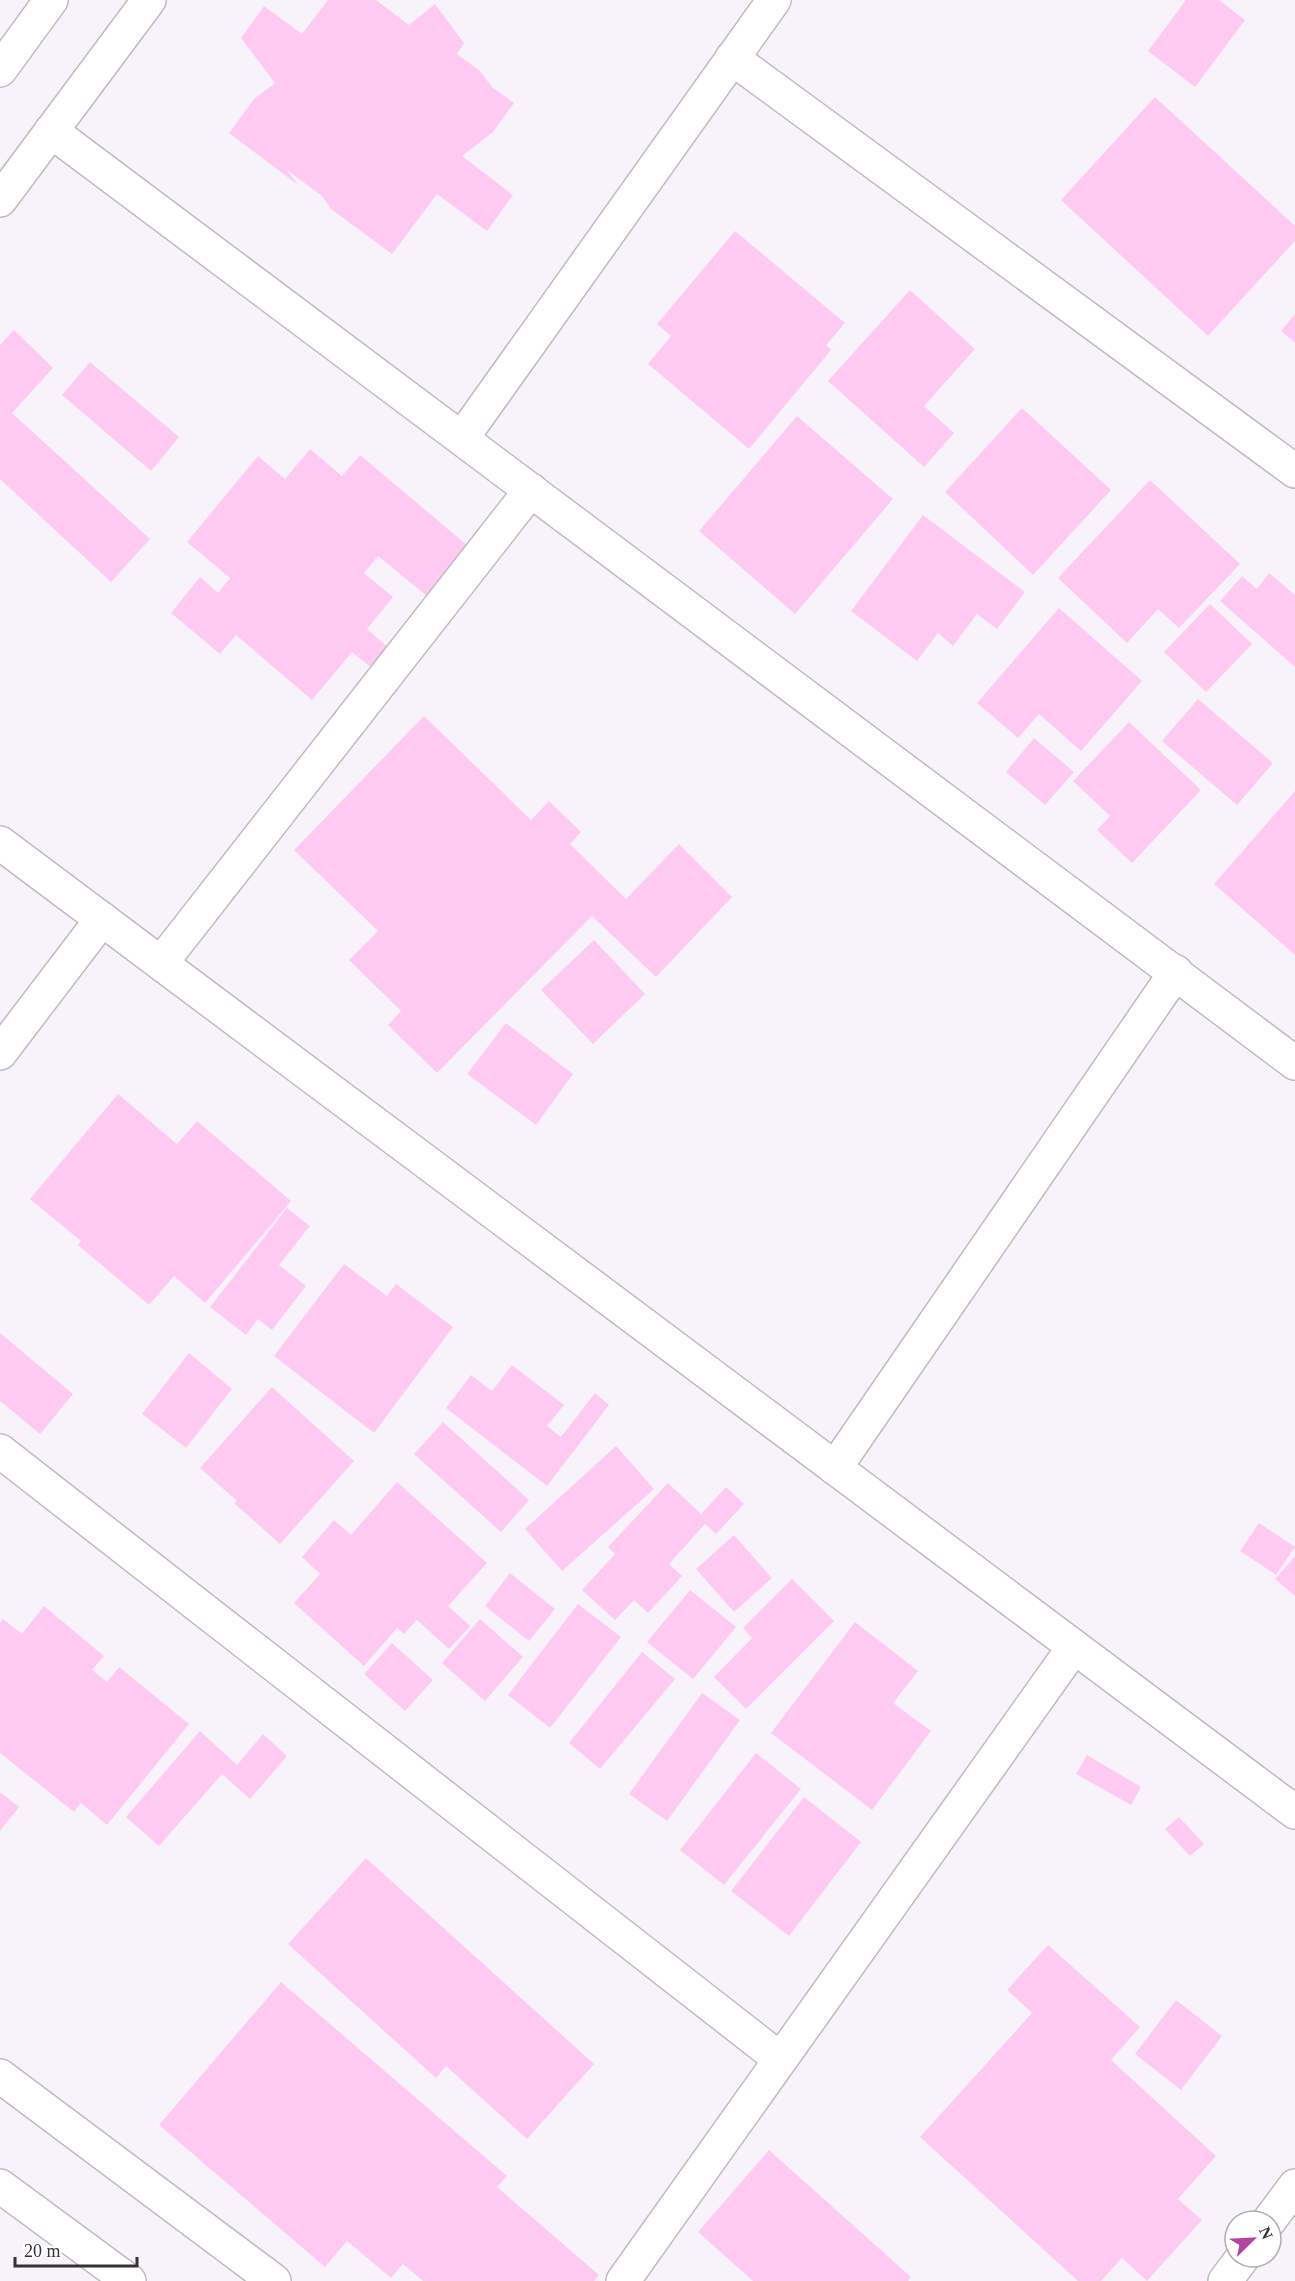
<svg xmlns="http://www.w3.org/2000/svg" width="1295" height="2281" font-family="Georgia,serif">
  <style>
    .building { fill: #ffcaf2 }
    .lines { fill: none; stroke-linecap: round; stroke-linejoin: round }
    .street-casing { stroke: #bfbbc2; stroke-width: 36 }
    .secondary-casing { stroke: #bfbbc2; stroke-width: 36 }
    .street { stroke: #fff; stroke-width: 33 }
    .secondary { stroke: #fff; stroke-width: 33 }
  </style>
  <rect width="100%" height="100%" fill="#f8f3fb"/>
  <!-- building -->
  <g class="building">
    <polygon points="328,0 376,0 409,25 435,4 464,43 457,54 480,71 492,87 514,103 493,132 462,156 513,195 487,231 437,194 392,254 331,209 322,196 287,170 298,185 229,133 254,99 275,83 241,38 264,6 302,34"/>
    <polygon points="1186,0 1219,0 1245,20 1195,87 1148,51"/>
    <polygon points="1155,97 1295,226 1295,241 1208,336 1061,200"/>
    <polygon points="735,231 845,323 826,345 831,350 749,449 648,364 671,336 657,324"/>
    <polygon points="910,290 975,349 924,406 954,433 924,467 828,381"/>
    <polygon points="1295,314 1295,343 1281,331"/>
    <polygon points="14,330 53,368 12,413 150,539 111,582 0,479 0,345"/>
    <polygon points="90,362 179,437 151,471 62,395"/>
    <polygon points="1022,408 1111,490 1033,575 945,492"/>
    <polygon points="797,416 893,499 795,614 699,531"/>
    <polygon points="310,449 342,476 360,455 468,546 427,596 378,556 364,573 393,597 367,629 390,649 373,669 352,652 312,700 236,635 220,654 171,613 200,577 218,593 230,578 187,542 258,456 285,479"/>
    <polygon points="1150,480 1240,564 1179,628 1158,609 1127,643 1058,578"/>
    <polygon points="923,515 1025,592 997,629 977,614 953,646 938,633 917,661 851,611"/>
    <polygon points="1269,573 1295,595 1295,667 1220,601 1242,576 1257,589"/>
    <polygon points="1210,604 1252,644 1206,692 1164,652"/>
    <polygon points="1059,608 1142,681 1081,751 1039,714 1018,738 977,703"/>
    <polygon points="1198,699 1273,763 1237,805 1162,741"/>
    <polygon points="424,716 531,820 549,801 581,832 570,844 626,899 679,844 732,897 656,977 592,916 437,1073 388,1025 401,1011 349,960 378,931 294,850"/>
    <polygon points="1129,722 1201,790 1132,863 1097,830 1110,816 1073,781"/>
    <polygon points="1034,738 1074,772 1045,805 1006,772"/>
    <polygon points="1295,791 1295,955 1214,884"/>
    <polygon points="594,940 645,994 593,1044 541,990"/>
    <polygon points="506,1023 573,1074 536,1125 467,1074"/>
    <polygon points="118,1094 177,1144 197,1121 291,1201 205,1303 174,1276 149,1305 78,1245 81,1241 30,1199"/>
    <polygon points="287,1208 310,1226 279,1265 306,1286 272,1330 258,1319 246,1335 210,1307"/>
    <polygon points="344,1264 387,1296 396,1284 453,1327 374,1433 274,1356"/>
    <polygon points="0,1333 73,1394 40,1434 0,1401"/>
    <polygon points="189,1353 232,1389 186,1448 142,1414"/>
    <polygon points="512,1365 564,1405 547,1426 561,1437 595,1393 609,1405 547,1486 446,1408 471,1375 492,1391"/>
    <polygon points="272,1387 354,1461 280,1544 234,1503 237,1501 200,1468"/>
    <polygon points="443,1422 529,1500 501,1532 414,1454"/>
    <polygon points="616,1446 654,1489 562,1571 525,1529"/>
    <polygon points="397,1482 487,1563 448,1606 470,1626 449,1649 417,1620 404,1634 397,1628 364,1666 294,1603 320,1574 302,1557 334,1520 351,1535"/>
    <polygon points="668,1483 701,1514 726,1487 744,1504 716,1534 705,1524 669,1564 682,1576 648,1613 634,1600 615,1620 582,1590 615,1554 608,1547"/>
    <polygon points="1259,1523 1295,1547 1276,1575 1240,1551"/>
    <polygon points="734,1535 772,1578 734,1612 696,1569"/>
    <polygon points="1295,1556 1295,1596 1275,1579"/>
    <polygon points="510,1573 555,1609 529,1641 485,1606"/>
    <polygon points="792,1579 834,1621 746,1709 714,1677 752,1638 743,1628"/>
    <polygon points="690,1590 736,1627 693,1679 647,1642"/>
    <polygon points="578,1604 621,1637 550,1728 508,1695"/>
    <polygon points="44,1606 104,1656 92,1670 107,1682 119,1667 189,1724 107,1825 81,1803 74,1812 0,1753 0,1623 3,1619 22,1634"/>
    <polygon points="480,1619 523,1657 485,1701 442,1663"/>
    <polygon points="855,1622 918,1671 893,1703 931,1731 872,1810 771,1733"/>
    <polygon points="392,1643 433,1680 405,1711 364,1674"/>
    <polygon points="642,1652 675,1679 600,1769 569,1743"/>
    <polygon points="702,1693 740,1720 667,1821 629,1794"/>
    <polygon points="200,1731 237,1765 263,1734 287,1756 250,1799 222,1774 159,1846 126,1817"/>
    <polygon points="756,1753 801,1789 724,1885 680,1850"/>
    <polygon points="1087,1755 1141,1787 1131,1805 1076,1774"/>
    <polygon points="0,1792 19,1807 0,1831"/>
    <polygon points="804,1797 861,1842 789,1936 731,1891"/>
    <polygon points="1179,1817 1204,1844 1190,1856 1165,1829"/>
    <polygon points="366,1858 594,2064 527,2139 446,2066 436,2078 288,1944"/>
    <polygon points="1048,1945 1140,2027 1111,2060 1216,2156 1178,2199 1202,2220 1147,2281 1122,2258 1101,2281 1078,2281 920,2137 1032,2013 1007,1990"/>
    <polygon points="281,1982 507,2176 497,2187 599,2275 594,2281 423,2281 403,2264 391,2278 347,2241 325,2267 159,2125"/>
    <polygon points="1176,2000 1222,2036 1181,2090 1135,2054"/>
    <polygon points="769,2150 911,2277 908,2281 753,2281 698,2232"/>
  </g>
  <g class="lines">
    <defs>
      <g id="street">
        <polyline points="732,58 1295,471"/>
        <polyline points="51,131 1295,1063"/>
        <polyline points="462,438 774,0"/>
        <polyline points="0,843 1295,1812"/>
        <polyline points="161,963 531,490"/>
        <polyline points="0,1053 102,919"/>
        <polyline points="0,1451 780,2059"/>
        <polyline points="835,1468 1176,972"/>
        <polyline points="0,2076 274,2281"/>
        <polyline points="0,2186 129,2281"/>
        <polyline points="1269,2221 1295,2186"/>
        <polyline points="623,2281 1074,1647"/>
        <polyline points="1225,2281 1243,2257"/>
      </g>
      <g id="secondary">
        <polyline points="0,70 51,0"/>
        <polyline points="0,200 149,0"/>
      </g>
    </defs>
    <!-- street casing -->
    <use href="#street" class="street-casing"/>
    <!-- secondary casing -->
    <use href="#secondary" class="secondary-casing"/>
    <!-- street -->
    <use href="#street" class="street"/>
    <!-- secondary -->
    <use href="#secondary" class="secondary"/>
  </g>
  <!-- north arrow -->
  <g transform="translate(1253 2239) rotate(66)"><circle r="28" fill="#ffffff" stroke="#adadae" stroke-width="1.5"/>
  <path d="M0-4.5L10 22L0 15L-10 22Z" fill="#b245a4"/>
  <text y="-9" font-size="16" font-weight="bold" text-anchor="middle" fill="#333235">N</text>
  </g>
  <!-- scale -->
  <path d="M15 2257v9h122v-9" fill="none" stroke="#333235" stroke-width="3"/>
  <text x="24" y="2257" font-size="18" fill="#333235" stroke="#ffffff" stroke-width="4.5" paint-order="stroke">20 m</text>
</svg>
